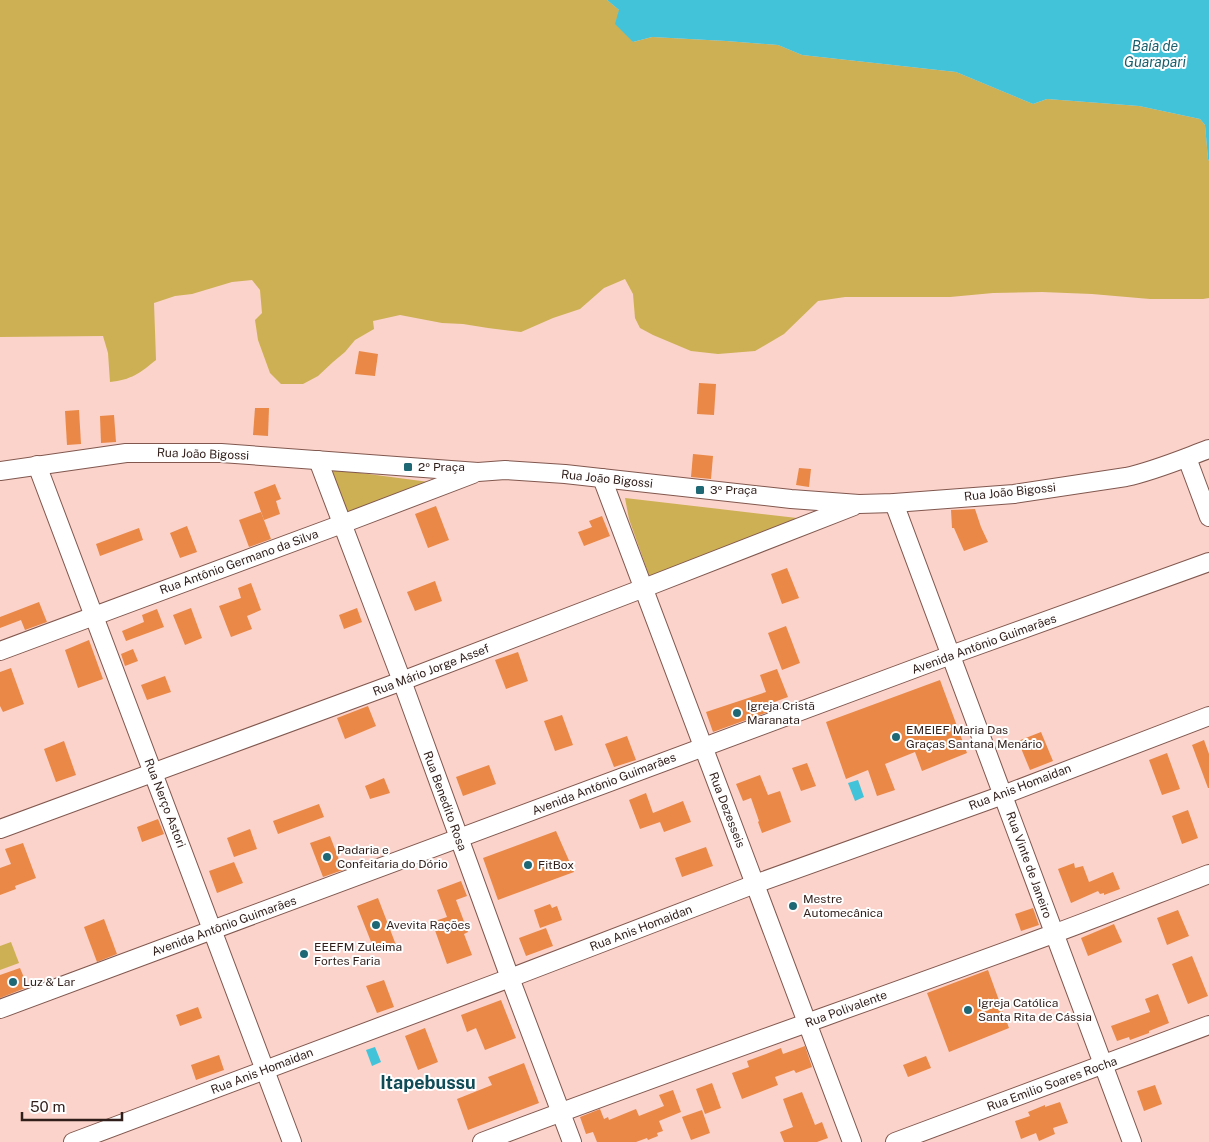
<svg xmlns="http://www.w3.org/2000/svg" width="1209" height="1142" font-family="'Public Sans',sans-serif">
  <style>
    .green { fill: #cdb053 }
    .water { fill: #42c3da }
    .building { fill: #e98847 }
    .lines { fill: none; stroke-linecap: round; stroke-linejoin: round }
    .minor-casing { stroke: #81574e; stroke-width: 20 }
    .minor { stroke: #fff; stroke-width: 18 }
    .poi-dot { fill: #1e6774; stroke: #fefefe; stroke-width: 2 }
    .labels { text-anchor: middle; stroke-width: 4; stroke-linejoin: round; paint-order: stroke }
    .street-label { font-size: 12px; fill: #301e1a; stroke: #fefefe }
    .poi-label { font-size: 12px; fill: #301e1a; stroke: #fefefe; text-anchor: start }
    .water-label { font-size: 14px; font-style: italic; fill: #1a5f6c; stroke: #fefefe }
    .district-label { font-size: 18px; font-weight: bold; fill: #104b56; stroke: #fefefe }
  </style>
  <rect width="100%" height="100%" fill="#fbd3ca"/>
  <!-- green -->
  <g class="green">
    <path d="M0 0H607L619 10 633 42 652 37 726 41 778 45 802 55 956 72 1033 104 1047 99 1139 106 1200 119 1205 125 1208 159 1209 161V298L1203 299H1150L1092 294 1042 292 993 293 950 297H845L818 301 784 334 755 351 718 354 691 351 653 335 640 328 635 318 633 294 625 279 604 288 580 309 553 318 521 332 488 328 463 324 442 323 400 315 373 321 374 329 355 340 345 352 333 362 318 376 303 384H281L270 373 258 340 255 320 262 313 260 290 252 280 232 282 192 294 175 296 154 303 156 360C140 373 131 380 110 382L108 353 103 336 0 337Z"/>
    <polygon points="330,469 429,482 345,517"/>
    <polygon points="625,498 797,518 650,578 629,519"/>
    <polygon points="11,942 19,963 0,970 0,946"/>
  </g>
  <!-- water -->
  <g class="water">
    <polygon points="607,0 1209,0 1209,161 1208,159 1205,125 1200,119 1139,106 1047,99 1033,104 956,72 802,55 778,45 726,41 652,37 633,42 615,24 619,10"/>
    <polygon points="858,780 864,797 855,801 848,783"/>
    <polygon points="375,1047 381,1062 372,1066 366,1050"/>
  </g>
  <!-- building -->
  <g class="building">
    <polygon points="359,351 378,354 375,376 355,374"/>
    <polygon points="699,383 716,384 714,415 697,414"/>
    <polygon points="255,408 269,408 268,436 253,435"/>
    <polygon points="79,410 81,444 67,445 65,411"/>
    <polygon points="114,415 116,442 101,443 100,416"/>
    <polygon points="693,454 713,456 711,479 691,477"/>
    <polygon points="799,468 811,469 809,487 796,485"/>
    <polygon points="275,484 281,499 276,501 280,514 264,520 254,492"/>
    <polygon points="436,506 449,540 428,548 415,514"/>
    <polygon points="975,509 981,527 988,542 964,551 954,528 952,528 951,510"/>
    <polygon points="261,512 271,539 249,547 239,520"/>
    <polygon points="602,516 610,536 584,546 578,532 592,527 589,521"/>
    <polygon points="187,526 197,552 180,558 170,533"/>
    <polygon points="139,528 143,540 100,556 96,544"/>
    <polygon points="787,568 799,598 782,604 771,574"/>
    <polygon points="435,581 442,601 415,611 407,592"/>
    <polygon points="251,583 261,610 247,616 252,629 231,637 219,606 241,598 238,588"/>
    <polygon points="39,602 47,622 25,630 21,620 0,628 0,617"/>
    <polygon points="191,608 202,638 185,645 173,615"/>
    <polygon points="357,608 362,622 344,629 339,615"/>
    <polygon points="157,609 164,627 126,641 122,631 144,622 142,615"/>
    <polygon points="786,626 800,663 782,670 768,633"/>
    <polygon points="89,640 103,679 78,688 65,650"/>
    <polygon points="133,649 138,661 125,666 121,654"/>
    <polygon points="518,652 528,681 506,689 495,660"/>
    <polygon points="11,668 24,704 3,712 0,706 0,672"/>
    <polygon points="777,669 788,697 766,705 768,712 713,732 706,712 766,692 760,675"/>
    <polygon points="165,676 171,692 147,700 141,685"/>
    <polygon points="940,680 967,753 922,771 915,752 885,764 895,790 877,796 868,770 846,779 826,722"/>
    <polygon points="368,706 376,726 345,739 337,718"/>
    <polygon points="562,715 573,745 555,751 544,721"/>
    <polygon points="1041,732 1053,761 1030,770 1018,741"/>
    <polygon points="627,736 636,760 614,767 605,744"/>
    <polygon points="1204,740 1209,754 1209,788 1208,788 1192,745"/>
    <polygon points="64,741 76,775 56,782 44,749"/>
    <polygon points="1167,753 1180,789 1162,795 1149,760"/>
    <polygon points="807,763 816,786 801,791 792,768"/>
    <polygon points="489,765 496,784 463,796 456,777"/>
    <polygon points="760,775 768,795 780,791 791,822 762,833 758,822 759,821 751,798 743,801 736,784"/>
    <polygon points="384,778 390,793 370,799 365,786"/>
    <polygon points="646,793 653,813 683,801 691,822 664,832 660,822 640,829 629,800"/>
    <polygon points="319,804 324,817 278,834 273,821"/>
    <polygon points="1188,810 1198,838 1182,844 1172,816"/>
    <polygon points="158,819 164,834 142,842 137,827"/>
    <polygon points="250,829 257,849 234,857 227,838"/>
    <polygon points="556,831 574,872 498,900 483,858"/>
    <polygon points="330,836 343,870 323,877 310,843"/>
    <polygon points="23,843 36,878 15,886 16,889 0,895 0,868 11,864 5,849"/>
    <polygon points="706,847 713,866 682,877 675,858"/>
    <polygon points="234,862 243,883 217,893 209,871"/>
    <polygon points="1074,863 1075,868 1083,866 1089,882 1113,872 1120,889 1104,895 1104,893 1100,894 1098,891 1071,903 1058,869"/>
    <polygon points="461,881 467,896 456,900 468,932 464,934 472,955 447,964 432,922 447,917 437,890"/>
    <polygon points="378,898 396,945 375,952 357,906"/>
    <polygon points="550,904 552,908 557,906 562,920 540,928 534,910"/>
    <polygon points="1033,908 1039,925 1021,931 1015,914"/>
    <polygon points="1178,910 1189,936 1167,945 1157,918"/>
    <polygon points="104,919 117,954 97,962 84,927"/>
    <polygon points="1114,924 1122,942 1088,956 1081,938"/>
    <polygon points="546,928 553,946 526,956 519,938"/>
    <polygon points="1192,956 1208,996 1188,1004 1172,964"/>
    <polygon points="20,968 28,987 0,998 0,975"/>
    <polygon points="988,970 1009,1028 949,1052 927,993"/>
    <polygon points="384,980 394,1007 377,1013 366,986"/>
    <polygon points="1158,994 1169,1023 1149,1031 1149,1033 1130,1040 1129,1037 1117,1041 1111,1026 1150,1012 1145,999"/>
    <polygon points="501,1000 516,1038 485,1050 476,1028 467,1032 461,1015"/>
    <polygon points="198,1007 202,1018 180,1026 176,1015"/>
    <polygon points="425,1028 438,1062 418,1070 405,1036"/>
    <polygon points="805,1046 812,1067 796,1073 794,1070 775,1077 778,1085 742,1099 732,1073 749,1067 747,1061 766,1054 781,1048 783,1054"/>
    <polygon points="219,1055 224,1070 196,1080 191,1065"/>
    <polygon points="926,1056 931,1068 908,1077 903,1065"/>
    <polygon points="524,1063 539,1103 468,1130 457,1099 492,1085 488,1077"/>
    <polygon points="712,1083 721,1108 705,1114 696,1089"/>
    <polygon points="1155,1085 1162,1104 1144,1111 1137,1091"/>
    <polygon points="673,1090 681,1112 659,1121 663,1131 657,1133 658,1136 648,1140 647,1138 636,1142 597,1142 593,1132 586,1134 580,1117 600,1109 604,1119 608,1117 609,1120 636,1109 639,1116 664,1106 659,1095"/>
    <polygon points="802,1092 815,1125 822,1122 828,1138 817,1142 784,1142 780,1132 793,1127 783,1099"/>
    <polygon points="1060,1102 1068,1123 1053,1128 1055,1134 1039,1141 1036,1133 1021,1139 1015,1121 1030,1116 1028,1112 1045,1105 1045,1107"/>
    <polygon points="702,1110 710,1133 691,1140 682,1117"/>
  </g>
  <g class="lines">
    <defs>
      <g id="minor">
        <polyline points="1187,458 1209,517"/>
        <polyline points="318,460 402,681 510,978 572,1142"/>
        <polyline points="37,465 292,1142"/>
        <path d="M0 471 126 453H221L478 472 505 470 565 474 791 499 859 504 894 503 1014 494 1126 477C1154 471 1182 459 1209 449"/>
        <polyline points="602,478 852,1142"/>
        <polyline points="894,503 1132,1142"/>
        <polyline points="0,651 342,524 473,474"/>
        <polyline points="0,829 402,681 644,588 854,506"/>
        <polyline points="0,1009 951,655 1209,562"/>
        <polyline points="73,1142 510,978 755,884 1003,795 1209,716"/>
        <path d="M482 1142C671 1070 863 1004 1053 934 1105 915 1157 894 1209 874"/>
        <polyline points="895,1142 1209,1025"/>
      </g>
    </defs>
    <!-- minor casing -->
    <use href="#minor" class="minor-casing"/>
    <!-- minor -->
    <use href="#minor" class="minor"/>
  </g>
  <!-- markers -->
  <g class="poi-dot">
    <rect x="403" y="462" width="10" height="10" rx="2.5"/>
    <rect x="695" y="485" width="10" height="10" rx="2.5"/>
    <circle cx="737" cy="713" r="5"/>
    <circle cx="896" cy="737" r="5"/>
    <circle cx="327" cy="857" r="5"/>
    <circle cx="528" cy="865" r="5"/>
    <circle cx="793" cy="906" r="5"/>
    <circle cx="376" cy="925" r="5"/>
    <circle cx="304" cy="954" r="5"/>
    <circle cx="13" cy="982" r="5"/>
    <circle cx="968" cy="1010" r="5"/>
  </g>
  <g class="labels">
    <!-- street labels -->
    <g class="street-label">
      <text transform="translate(203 454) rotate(2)" y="4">Rua João Bigossi</text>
      <text transform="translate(607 479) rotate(6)" y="4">Rua João Bigossi</text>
      <text transform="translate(1010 492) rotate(-6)" y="4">Rua João Bigossi</text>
      <text transform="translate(239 562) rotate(-20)" y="4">Rua Antônio Germano da Silva</text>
      <text transform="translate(984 644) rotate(-20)" y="4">Avenida Antônio Guimarães</text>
      <text transform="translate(431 670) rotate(-21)" y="4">Rua Mário Jorge Assef</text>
      <text transform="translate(604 784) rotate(-21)" y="4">Avenida Antônio Guimarães</text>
      <text transform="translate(1020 787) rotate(-21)" y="4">Rua Anis Homaidan</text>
      <text transform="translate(445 801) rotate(70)" y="4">Rua Benedito Rosa</text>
      <text transform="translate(165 803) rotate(69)" y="4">Rua Nerço Astori</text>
      <text transform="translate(727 810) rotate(69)" y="4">Rua Dezesseis</text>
      <text transform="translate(1029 865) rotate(70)" y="4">Rua Vinte de Janeiro</text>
      <text transform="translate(224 926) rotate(-20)" y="4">Avenida Antônio Guimarães</text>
      <text transform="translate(641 928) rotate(-21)" y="4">Rua Anis Homaidan</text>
      <text transform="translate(846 1009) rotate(-20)" y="4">Rua Polivalente</text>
      <text transform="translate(262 1071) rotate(-21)" y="4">Rua Anis Homaidan</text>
      <text transform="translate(1052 1084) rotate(-20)" y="4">Rua Emilio Soares Rocha</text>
    </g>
    <!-- poi labels -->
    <g class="poi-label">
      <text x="418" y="471">2º Praça</text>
      <text x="710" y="494">3º Praça</text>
      <text x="747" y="710">Igreja Cristã<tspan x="747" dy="14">Maranata</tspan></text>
      <text x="906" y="734">EMEIEF Maria Das<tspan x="906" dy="14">Graças Santana Menário</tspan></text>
      <text x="337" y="854">Padaria e<tspan x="337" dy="14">Confeitaria do Dório</tspan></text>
      <text x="538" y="869">FitBox</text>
      <text x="803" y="903">Mestre<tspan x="803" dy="14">Automecânica</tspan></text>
      <text x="386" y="929">Avevita Rações</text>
      <text x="314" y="951">EEEFM Zuleima<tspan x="314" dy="14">Fortes Faria</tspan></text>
      <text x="23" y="986">Luz &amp; Lar</text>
      <text x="978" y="1007">Igreja Católica<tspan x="978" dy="14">Santa Rita de Cássia</tspan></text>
    </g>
    <!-- water labels -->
    <g class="water-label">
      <text x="1155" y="51">Baía de<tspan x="1155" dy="16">Guarapari</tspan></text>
    </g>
    <!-- district labels -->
    <g class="district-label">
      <text x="428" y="1089">Itapebussu</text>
    </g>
  </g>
  <!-- scale -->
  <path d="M22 1112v8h100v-8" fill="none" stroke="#301e1a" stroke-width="2.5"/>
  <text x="30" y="1112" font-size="15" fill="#301e1a" stroke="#fefefe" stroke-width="4" paint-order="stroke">50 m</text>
</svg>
